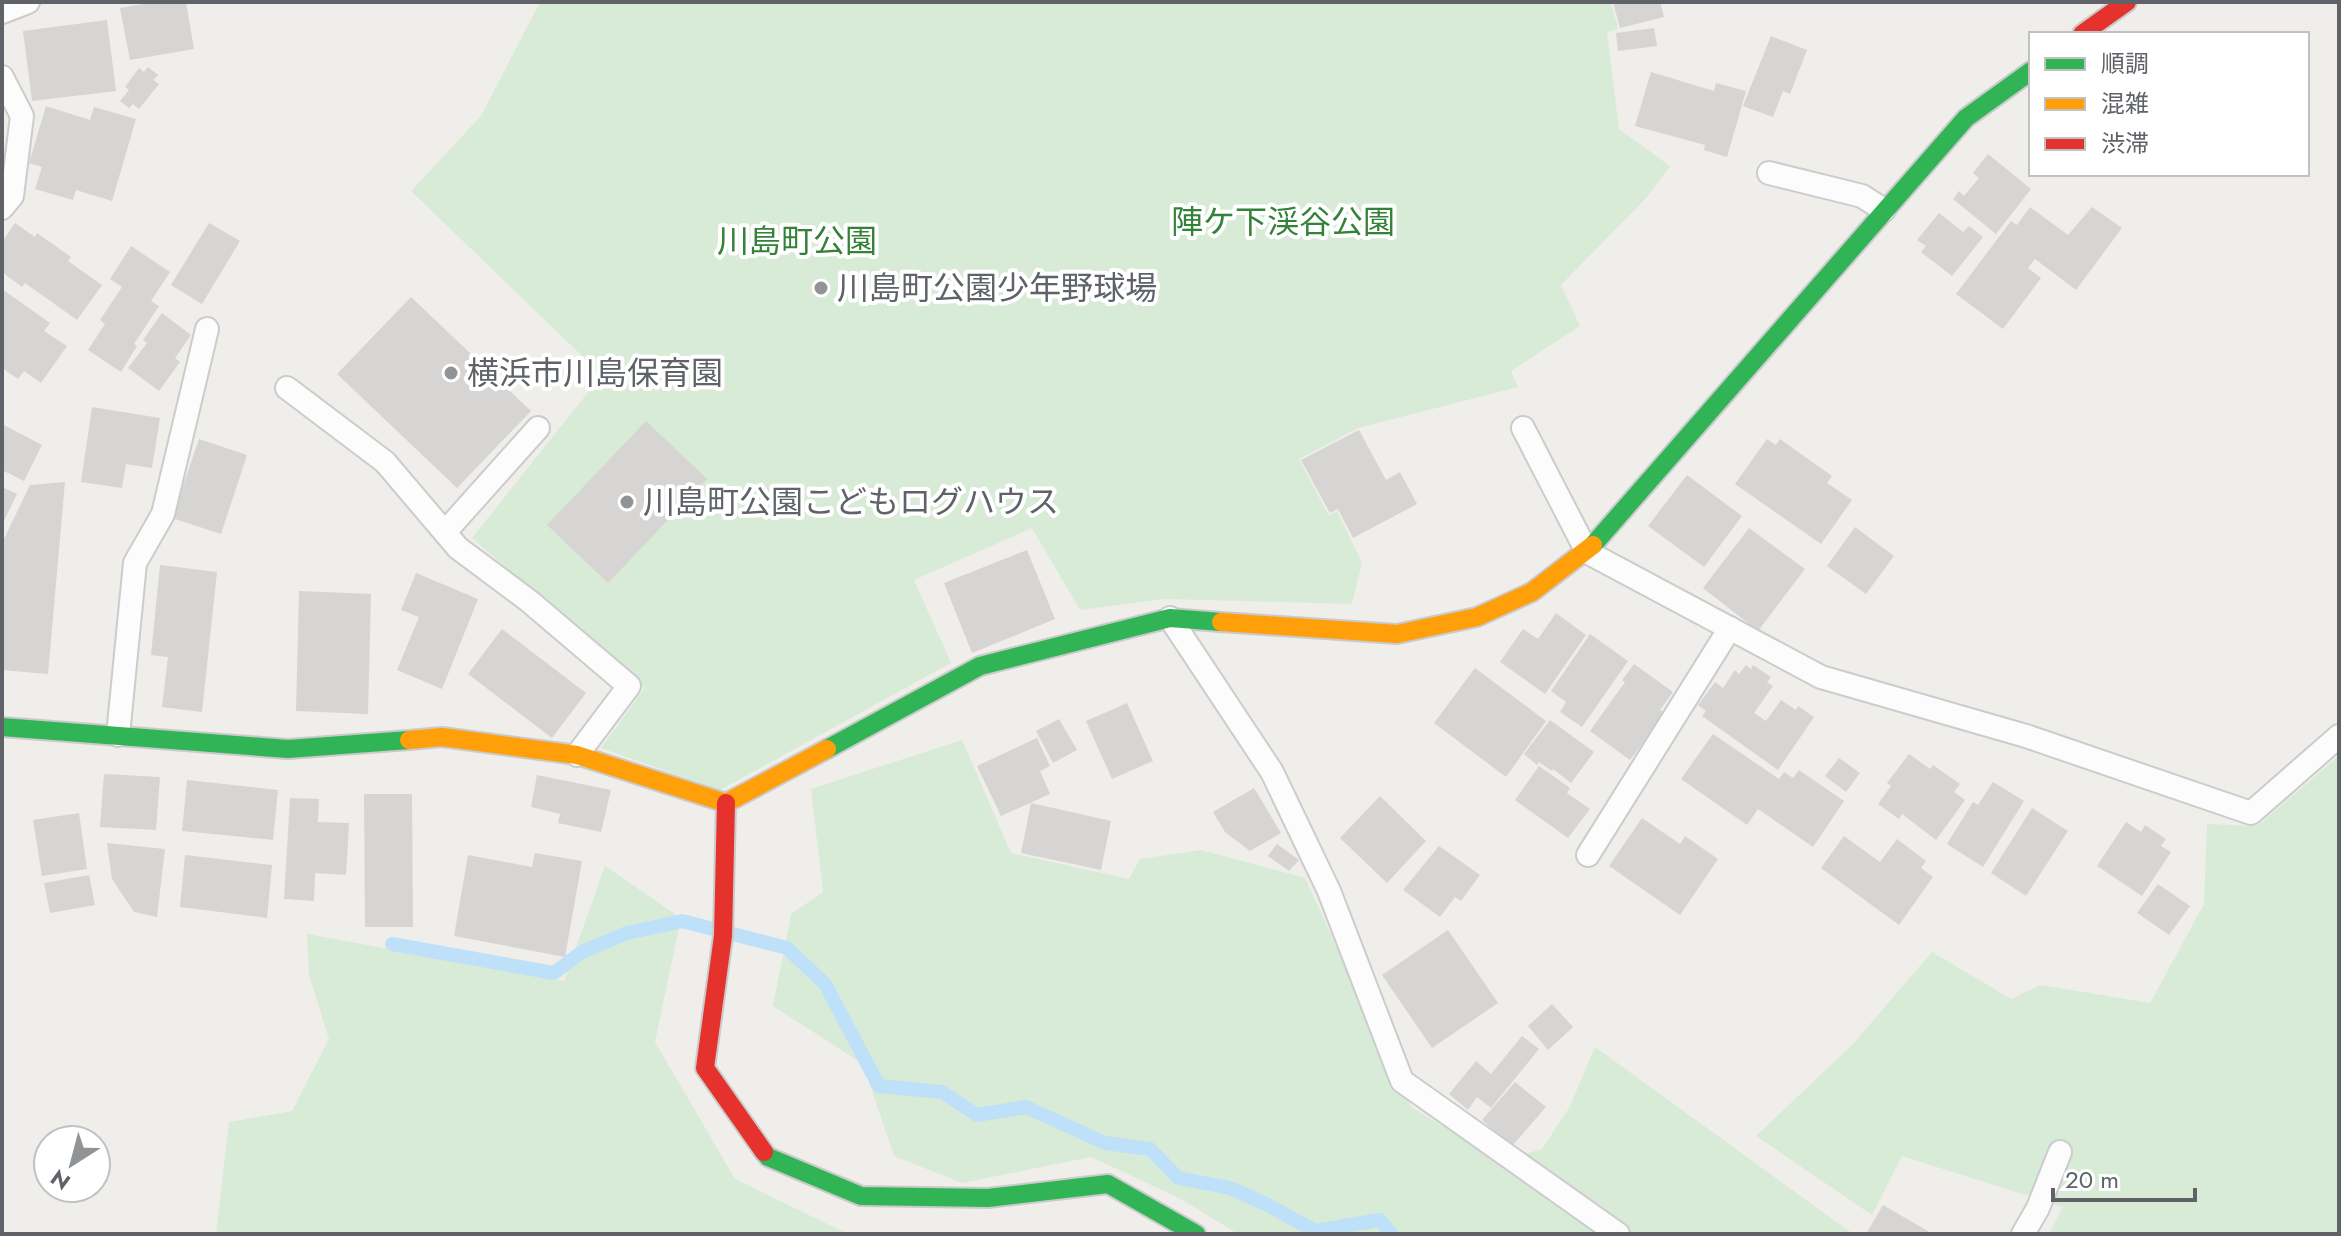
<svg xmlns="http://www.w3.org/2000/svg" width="2341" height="1236" font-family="Jost,'Noto Sans JP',sans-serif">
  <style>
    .green { fill: #d8ebd6 }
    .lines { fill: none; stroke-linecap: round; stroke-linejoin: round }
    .stream { stroke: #bfe0f9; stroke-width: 14 }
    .building { fill: #d6d5d3 }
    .lane-casing { stroke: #cbcccc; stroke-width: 26 }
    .fast-casing { stroke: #cacacb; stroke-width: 22 }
    .slow-casing { stroke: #cacacb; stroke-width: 22 }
    .jam-casing { stroke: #cacacb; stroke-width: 22 }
    .lane { stroke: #fdfcfc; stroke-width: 22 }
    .fast { stroke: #30b455; stroke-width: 18 }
    .slow { stroke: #ff9f0a; stroke-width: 18 }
    .jam { stroke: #e5322d; stroke-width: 18 }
    .poi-dot { fill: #919496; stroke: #fff; stroke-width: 3 }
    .labels { text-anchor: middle; stroke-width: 8; stroke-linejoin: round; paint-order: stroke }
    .park-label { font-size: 32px; fill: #348238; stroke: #fff }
    .poi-label { font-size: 32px; fill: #5f6368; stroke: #fff; text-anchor: start }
  </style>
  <rect width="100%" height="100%" fill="#efeeea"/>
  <!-- green -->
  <g class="green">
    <polygon points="540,2 1611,2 1618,29 1607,32 1619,129 1670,166 1647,197 1561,285 1580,326 1511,371 1518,387 1358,428 1299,459 1329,516 1337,511 1362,563 1352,604 1164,599 1080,610 1032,528 914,580 951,663 720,790 601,748 645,688 472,538 602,375 411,191 481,116"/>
    <polygon points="962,740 1011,853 1129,879 1140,859 1201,850 1305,878 1411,1107 1500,1161 1542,1149 1569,1108 1595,1047 1853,1234 1238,1234 1181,1199 1091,1157 962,1183 894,1156 863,1064 773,1006 791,914 823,892 811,789"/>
    <polygon points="2339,756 2339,1234 2049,1234 2063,1207 1902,1156 1872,1215 1756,1136 1852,1045 1932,952 2011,999 2040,985 2150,1003 2204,904 2207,824 2257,826"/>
    <polygon points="605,866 681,918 655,1042 735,1179 848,1234 216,1234 229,1122 292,1111 329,1039 309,975 307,934 564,981"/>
  </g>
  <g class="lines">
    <!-- stream -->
    <polyline class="stream" points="392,944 554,973 582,952 627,933 682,921 787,948 825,984 879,1086 942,1092 977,1115 1026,1107 1105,1143 1150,1149 1178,1178 1230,1188 1266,1204 1315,1231 1380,1220 1391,1234"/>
  </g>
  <!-- building -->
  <g class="building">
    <polygon points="155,2 186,2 194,49 130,60 120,8"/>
    <polygon points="1613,2 1660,2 1664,17 1620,28"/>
    <polygon points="107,20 116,91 32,101 23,31"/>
    <polygon points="1654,28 1657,46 1618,51 1616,33"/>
    <polygon points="1771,36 1807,50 1790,94 1783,91 1773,117 1743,106"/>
    <polygon points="148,67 158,75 153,80 159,84 139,109 133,104 129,108 120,101 129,90 125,87 139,68 144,72"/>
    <polygon points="1651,72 1714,91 1716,83 1746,91 1727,157 1704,150 1705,145 1635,126"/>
    <polygon points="46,106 90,120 94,107 136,119 112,201 76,190 73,200 35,189 42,167 29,163"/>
    <polygon points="1988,154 2031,189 1996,234 1953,199 1959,191 1964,196 1979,178 1973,173"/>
    <polygon points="2030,207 2068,235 2092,207 2122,228 2076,290 2035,259 2028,268 2041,278 2003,329 1956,294 2011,221 2017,225"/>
    <polygon points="1939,213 1963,232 1969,226 1983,237 1952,276 1921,252 1926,246 1917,240"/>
    <polygon points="15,223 35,237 37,233 71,257 68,261 102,285 77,320 25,283 22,287 2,272 2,242"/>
    <polygon points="209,223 240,241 202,304 171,285"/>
    <polygon points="131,246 170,272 151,301 159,306 134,344 137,346 121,372 88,350 105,324 100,320 122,287 110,279"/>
    <polygon points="2,289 50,323 44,331 67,346 41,383 24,371 18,379 2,368"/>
    <polygon points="411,297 531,411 457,488 337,374"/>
    <polygon points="162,313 191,335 175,358 180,362 159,391 128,368 147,343 143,340"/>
    <polygon points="92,407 160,418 152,468 126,464 122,488 81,482"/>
    <polygon points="646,421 707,479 608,583 547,525"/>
    <polygon points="2,424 42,445 24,481 2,470"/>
    <polygon points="1359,430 1386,480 1400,472 1417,504 1353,538 1338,509 1330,513 1301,460"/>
    <polygon points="199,439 247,455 221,534 172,518"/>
    <polygon points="1767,439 1776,445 1780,439 1832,476 1827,483 1852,500 1821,544 1735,484"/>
    <polygon points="1687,475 1742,516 1704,567 1648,526"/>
    <polygon points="65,482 48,674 2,670 2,543 30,485"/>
    <polygon points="2,487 17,494 2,525"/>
    <polygon points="1855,527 1894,556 1866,594 1827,566"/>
    <polygon points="1749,528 1805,569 1758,631 1703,588"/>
    <polygon points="1027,550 1055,619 972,653 944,583"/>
    <polygon points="160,565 217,572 202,712 162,707 168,657 151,655"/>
    <polygon points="416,573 478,599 442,689 397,670 419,617 401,610"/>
    <polygon points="299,591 371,594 368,714 296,711"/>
    <polygon points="1556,613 1586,635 1545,694 1500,662 1523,629 1538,639"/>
    <polygon points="502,629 586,693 552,738 468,674"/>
    <polygon points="1590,634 1628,661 1582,727 1560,712 1566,702 1551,691"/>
    <polygon points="1634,664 1673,692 1660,710 1665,713 1630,760 1590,731 1625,682 1622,680"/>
    <polygon points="1746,665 1751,669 1753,665 1771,677 1767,682 1773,686 1754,713 1766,721 1781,700 1796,710 1798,706 1814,717 1778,770 1702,716 1706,711 1698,705 1715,682 1723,688 1735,670 1739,674"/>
    <polygon points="1475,668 1546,721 1506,777 1434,723"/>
    <polygon points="1127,703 1153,761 1112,779 1086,721"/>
    <polygon points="1059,719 1077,750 1053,763 1036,731"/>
    <polygon points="1550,720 1594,752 1571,783 1553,769 1552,771 1539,762 1537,765 1524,754"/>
    <polygon points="1713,734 1779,779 1784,772 1793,778 1799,770 1844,801 1813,847 1758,809 1747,825 1681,779"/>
    <polygon points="1037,738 1050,766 1040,771 1050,794 1001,816 977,766"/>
    <polygon points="1909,754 1930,769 1933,765 1960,784 1954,792 1965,800 1936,840 1902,814 1899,819 1878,804 1891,786 1887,783"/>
    <polygon points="1839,758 1860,773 1846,792 1825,776"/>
    <polygon points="1539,766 1570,788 1567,793 1590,809 1568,838 1515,800"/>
    <polygon points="104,774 160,777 156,830 100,827"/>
    <polygon points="537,775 611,790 601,832 558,823 560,814 531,807"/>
    <polygon points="187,780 278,790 273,840 182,831"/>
    <polygon points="1993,782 2024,801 1983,867 1947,844 1973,802 1978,805"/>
    <polygon points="1254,788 1281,833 1250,851 1225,832 1213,812"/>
    <polygon points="364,794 412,794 413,927 365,927"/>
    <polygon points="1380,796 1426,841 1387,883 1340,838"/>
    <polygon points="290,798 319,799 318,822 349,823 346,875 315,873 314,901 284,899"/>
    <polygon points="1031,803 1111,821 1101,870 1021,853"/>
    <polygon points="2032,808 2068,831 2026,896 1991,873"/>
    <polygon points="79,813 87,869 42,876 33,820"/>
    <polygon points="1642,818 1680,844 1685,836 1718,859 1680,915 1609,866"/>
    <polygon points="2126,822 2141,832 2145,825 2166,839 2161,846 2171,852 2142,896 2097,866"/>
    <polygon points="1844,836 1880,862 1897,839 1926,861 1921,868 1933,877 1899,925 1821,868"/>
    <polygon points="107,843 165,849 157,917 134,912 112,879"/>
    <polygon points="1277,844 1299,860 1289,871 1268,856"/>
    <polygon points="1439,846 1480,875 1461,901 1455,897 1440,917 1403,890"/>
    <polygon points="535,853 582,861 565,957 454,936 468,855 532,867"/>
    <polygon points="185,855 272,865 267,918 180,907"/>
    <polygon points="89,875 95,905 50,913 44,883"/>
    <polygon points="2158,884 2190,906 2169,935 2137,913"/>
    <polygon points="1448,930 1498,1003 1432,1048 1382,975"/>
    <polygon points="1552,1004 1573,1027 1548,1050 1528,1026"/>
    <polygon points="1522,1036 1539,1049 1491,1108 1477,1097 1468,1110 1449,1094 1476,1061 1491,1074"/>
    <polygon points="1515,1082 1546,1107 1512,1146 1482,1120"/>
    <polygon points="1883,1205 1933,1234 1866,1234"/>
  </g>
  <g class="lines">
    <defs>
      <g id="lane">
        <polyline points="2,12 28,2"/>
        <polyline points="2,77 22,116 12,196 2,208"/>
        <polyline points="1769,173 1862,196 1884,210"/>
        <polyline points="287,388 385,462 458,548 529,601 629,686 577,755"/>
        <polyline points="1523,428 1587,552 1821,677 2026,736 2251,813 2339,736"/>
        <polyline points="445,532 538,428"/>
        <polyline points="1170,618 1272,772 1329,891 1402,1081 1618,1234"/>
        <polyline points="118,735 135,563 163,514 207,329"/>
        <polyline points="1588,855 1730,628"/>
        <polyline points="2023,1234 2038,1208 2060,1152"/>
      </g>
      <g id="fast">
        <polyline points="1593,545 1966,118 2031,71"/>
        <polyline points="2,727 288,749 409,740"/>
        <polyline points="827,749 980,666 1170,618 1221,622"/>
        <polyline points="764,1152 768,1157 861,1196 988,1198 1108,1184 1196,1234"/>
      </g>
      <g id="slow">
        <polyline points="1221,622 1397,634 1477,617 1532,592 1593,545"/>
        <polyline points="409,740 442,737 577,755 726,803 827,749"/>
      </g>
      <g id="jam">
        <polyline points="2082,34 2127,2"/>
        <polyline points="726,803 723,936 705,1068 764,1152"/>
      </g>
    </defs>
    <!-- lane casing -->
    <use href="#lane" class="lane-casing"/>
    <!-- fast casing -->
    <use href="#fast" class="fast-casing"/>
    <!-- slow casing -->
    <use href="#slow" class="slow-casing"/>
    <!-- jam casing -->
    <use href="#jam" class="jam-casing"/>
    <!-- lane -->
    <use href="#lane" class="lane"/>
    <!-- fast -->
    <use href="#fast" class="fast"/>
    <!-- slow -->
    <use href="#slow" class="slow"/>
    <!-- jam -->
    <use href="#jam" class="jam"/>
  </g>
  <!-- markers -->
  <g class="poi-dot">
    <circle cx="821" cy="288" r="8"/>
    <circle cx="451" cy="373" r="8"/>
    <circle cx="627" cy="502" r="8"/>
  </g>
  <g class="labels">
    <!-- park labels -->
    <g class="park-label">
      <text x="1283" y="233">陣ケ下渓谷公園</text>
      <text x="797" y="252">川島町公園</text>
    </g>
    <!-- poi labels -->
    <g class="poi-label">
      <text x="837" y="299">川島町公園少年野球場</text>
      <text x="467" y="384">横浜市川島保育園</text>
      <text x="643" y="513">川島町公園こどもログハウス</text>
    </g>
  </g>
  <!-- border -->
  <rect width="2341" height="1236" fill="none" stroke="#5f6368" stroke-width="8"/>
  <!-- legend -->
  <rect x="2029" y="32" width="280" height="144" fill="#ffffff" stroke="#bfc1c3" stroke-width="2"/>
  <rect x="2045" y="58" width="40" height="12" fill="#30b455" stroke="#bfc1c3" stroke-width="2"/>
  <text x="2101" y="72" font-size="24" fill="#5f6368">順調</text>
  <rect x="2045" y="98" width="40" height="12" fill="#ff9f0a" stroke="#bfc1c3" stroke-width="2"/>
  <text x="2101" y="112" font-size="24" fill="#5f6368">混雑</text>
  <rect x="2045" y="138" width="40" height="12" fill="#e5322d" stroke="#bfc1c3" stroke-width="2"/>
  <text x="2101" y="152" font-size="24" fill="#5f6368">渋滞</text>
  <!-- north arrow -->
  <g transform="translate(72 1164) rotate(216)"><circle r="38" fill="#ffffff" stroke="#bfc1c3" stroke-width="2"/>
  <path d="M0-6L14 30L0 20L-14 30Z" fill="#919496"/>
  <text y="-12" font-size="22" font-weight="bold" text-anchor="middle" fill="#5f6368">N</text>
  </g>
  <!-- scale -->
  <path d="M2053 1188v12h142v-12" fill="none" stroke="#5f6368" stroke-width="4"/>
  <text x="2065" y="1188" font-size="24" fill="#5f6368" stroke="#ffffff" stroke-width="6" paint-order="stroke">20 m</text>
</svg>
